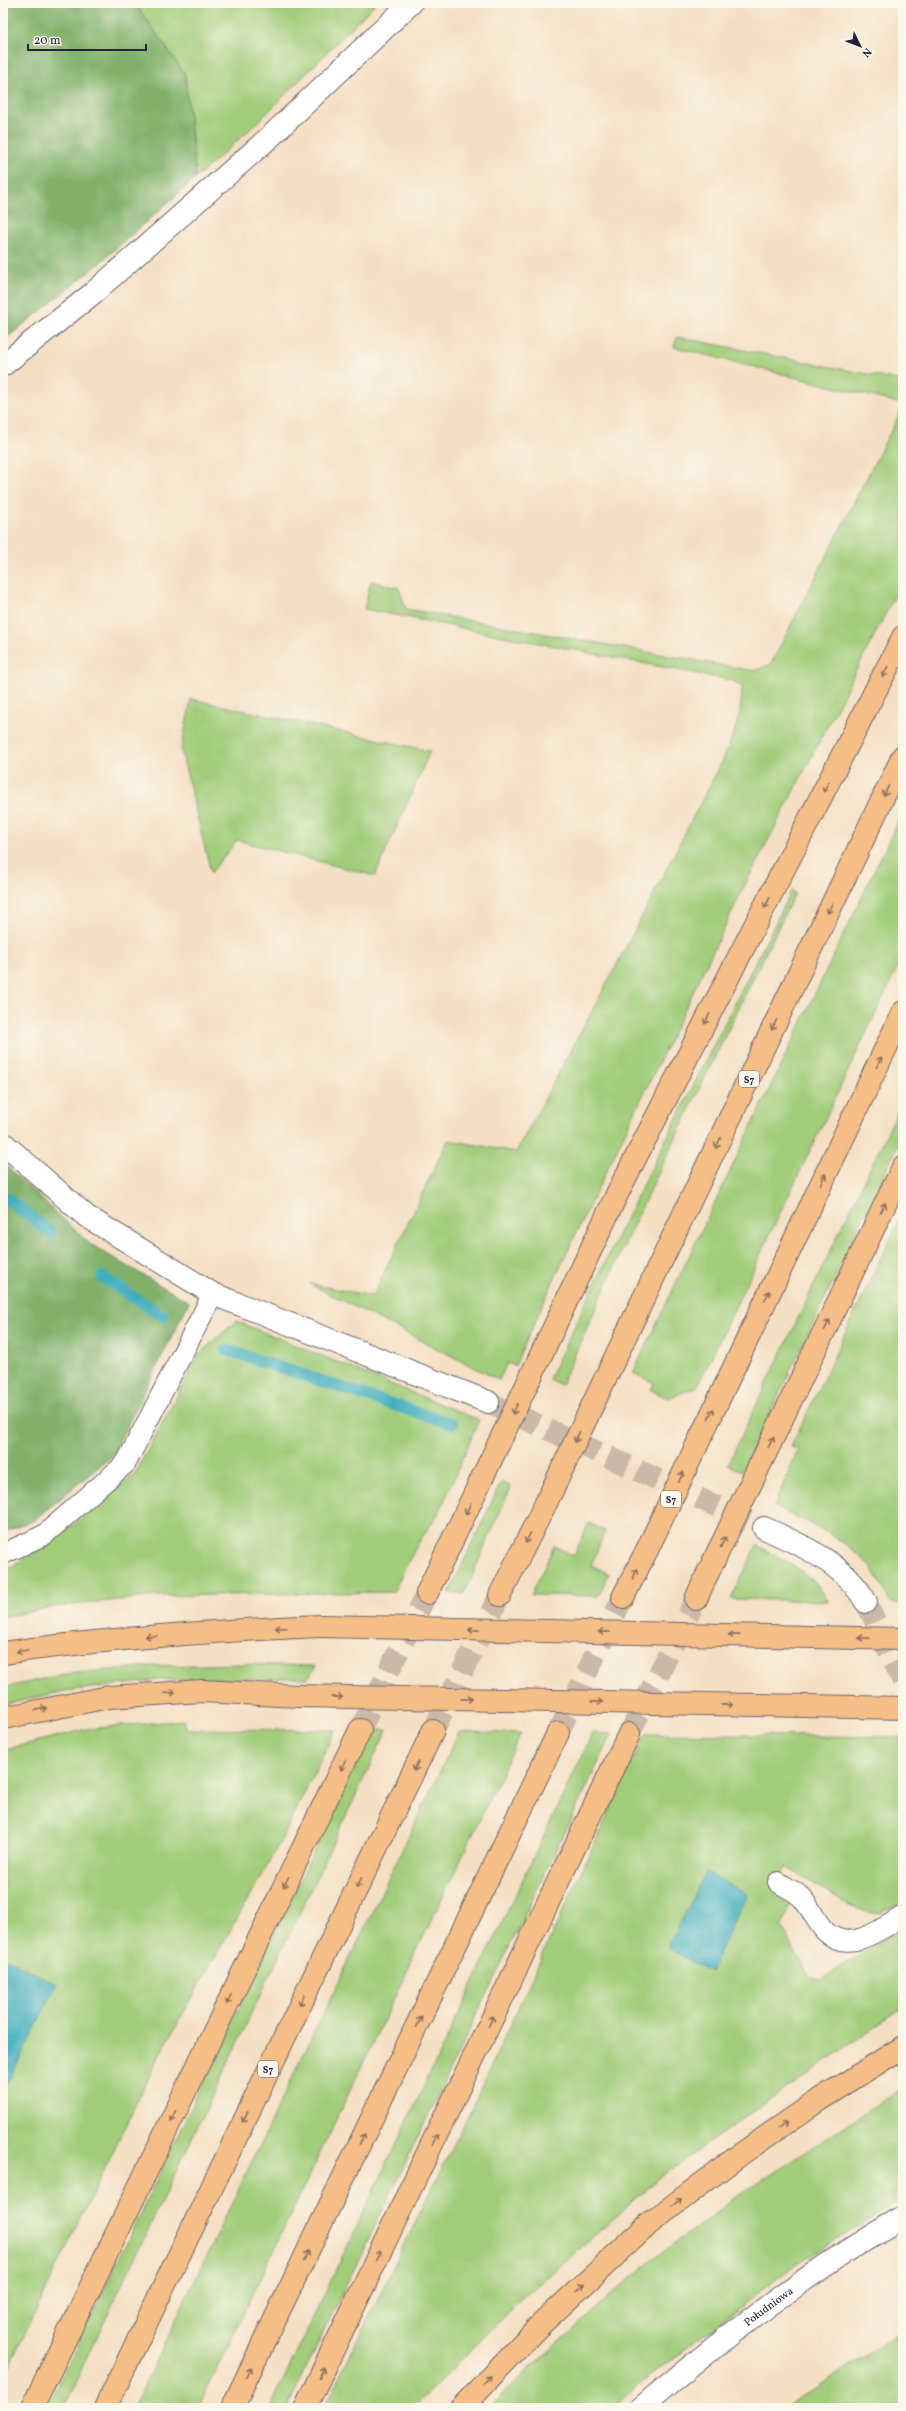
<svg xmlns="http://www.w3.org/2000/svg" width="906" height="2411" font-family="Vollkorn,serif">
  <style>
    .green { fill: #a1cc79; stroke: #62775a }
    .forest { fill: #80b069; stroke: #516952 }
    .water { fill: #41aebe; stroke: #32687c }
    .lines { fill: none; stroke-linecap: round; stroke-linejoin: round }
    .stream { stroke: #41aebe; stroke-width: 12 }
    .minor-tunnel { stroke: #cab9a8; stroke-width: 22; stroke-dasharray: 22 11; stroke-linecap: butt }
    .motorway-tunnel { stroke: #cab9a8; stroke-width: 22; stroke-dasharray: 22 11; stroke-linecap: butt }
    .service-casing { stroke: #6c646b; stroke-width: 22 }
    .minor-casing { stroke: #6c646b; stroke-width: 24 }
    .motorway-casing { stroke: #6c646b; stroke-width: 24 }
    .service { stroke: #fff; stroke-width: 20 }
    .minor { stroke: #fff; stroke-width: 22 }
    .motorway { stroke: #f6be87; stroke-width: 22 }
    .motorway-bridge-casing { stroke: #6c646b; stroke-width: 24; stroke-linecap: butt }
    .motorway-bridge { stroke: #f6be87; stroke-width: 22 }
    .oneway { stroke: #8c7061 }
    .labels { text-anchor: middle; stroke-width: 4; stroke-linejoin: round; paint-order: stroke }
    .shield { fill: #fbf7ec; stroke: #636270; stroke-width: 1 }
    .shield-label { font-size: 10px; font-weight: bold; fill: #22223b }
    .street-label { font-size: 11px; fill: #22223b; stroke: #fbf7ec }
  </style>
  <rect width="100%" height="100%" fill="#fbf7ec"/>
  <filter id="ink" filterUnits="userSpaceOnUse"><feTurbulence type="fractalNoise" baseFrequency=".025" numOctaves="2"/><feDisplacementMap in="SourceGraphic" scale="8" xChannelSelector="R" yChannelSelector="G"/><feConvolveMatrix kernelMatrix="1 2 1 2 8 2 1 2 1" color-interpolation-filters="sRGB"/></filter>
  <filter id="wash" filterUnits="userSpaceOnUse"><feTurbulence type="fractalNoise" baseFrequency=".012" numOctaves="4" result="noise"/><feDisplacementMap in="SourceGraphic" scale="16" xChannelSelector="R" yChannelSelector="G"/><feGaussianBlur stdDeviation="0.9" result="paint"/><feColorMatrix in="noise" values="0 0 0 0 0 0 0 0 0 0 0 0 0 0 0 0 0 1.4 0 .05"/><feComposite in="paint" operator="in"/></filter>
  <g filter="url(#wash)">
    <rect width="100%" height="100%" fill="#f4dfc3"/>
    <!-- green -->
    <g class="green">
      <polygon points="135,3 376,3 258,122 196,178 185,74"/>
      <path d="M677 337 903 381V580L743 889 555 1277 515 1366 507 1363 499 1380 310 1284 373 1296 448 1140 516 1152C574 1045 632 938 687 829 708 786 743 735 742 687L734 681 364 609 371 581 399 588 406 609 754 671 771 664 899 415 902 404 674 347Z"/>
      <polygon points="191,699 430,751 375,876 237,840 211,873 181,750"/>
      <polygon points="903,811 903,956 697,1387 667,1398 651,1390 654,1383 633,1373"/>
      <polygon points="792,890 795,893 638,1215 561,1385 549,1379 631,1209"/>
      <polygon points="903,1100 903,1135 742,1472 728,1464"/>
      <path d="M903 1212V1603H890C885 1592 880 1579 873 1570 848 1539 809 1522 774 1507L798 1449 791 1447Z"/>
      <polygon points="236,1321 479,1420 440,1511 417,1545 393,1592 154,1596 54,1607 3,1617 3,1572 53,1541 135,1474 200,1353"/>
      <polygon points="501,1482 511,1487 464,1594 449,1593"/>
      <polygon points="589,1523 605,1531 591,1565 609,1574 598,1596 531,1595 554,1546 574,1556"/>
      <path d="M757 1545C786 1562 811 1571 828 1601L731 1599Z"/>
      <polygon points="245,1664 316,1666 308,1678 161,1680 65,1691 3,1705 3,1688 65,1674 152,1666"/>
      <polygon points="185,1720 186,1729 335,1730 283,1837 159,2056 3,2379 3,1750 87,1729"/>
      <polygon points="372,1730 387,1730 63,2408 47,2408"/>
      <polygon points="459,1732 521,1733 198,2408 133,2408"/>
      <polygon points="593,1733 612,1734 287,2408 270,2408"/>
      <polygon points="645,1734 899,1737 903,1746 903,1902 878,1914 858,1910 786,1867 778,1882 791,1901 782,1927 810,1978 821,1979 903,1927 903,2007 665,2173 516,2305 413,2408 324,2408 475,2101"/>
      <polygon points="903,2088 903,2199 792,2267 637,2386 613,2408 491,2408 505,2392 640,2269 742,2193"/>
      <polygon points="903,2330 903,2408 787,2408"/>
    </g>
    <!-- forest -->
    <g class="forest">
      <polygon points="3,3 135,3 185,74 196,178 94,268 3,341"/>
      <polygon points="3,1163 90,1244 189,1302 112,1456 34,1520 3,1533"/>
    </g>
    <!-- water -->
    <g class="water">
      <polygon points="706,1872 747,1894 710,1972 668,1948"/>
      <polygon points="3,1957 57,1984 3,2092"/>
    </g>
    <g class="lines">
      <!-- stream -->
      <g class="stream">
        <polyline points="3,1195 51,1233"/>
        <polyline points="102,1277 163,1316"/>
        <polyline points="227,1350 452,1424"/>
      </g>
    </g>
  </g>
  <g filter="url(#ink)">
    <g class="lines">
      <!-- minor-tunnel -->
      <g class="minor-tunnel">
        <polyline points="488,1402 764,1528"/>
        <polyline points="866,1602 903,1681"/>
      </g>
      <!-- motorway-tunnel -->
      <g class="motorway-tunnel">
        <polyline points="360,1730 427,1593"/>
        <polyline points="433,1731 500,1595"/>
        <polyline points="558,1733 623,1597"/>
        <polyline points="629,1734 696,1599"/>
      </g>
      <defs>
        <g id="service">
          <polyline points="3,1554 44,1535 126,1463 213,1294"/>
          <path d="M778 1882C785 1887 795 1891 801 1897 811 1907 816 1923 826 1932 850 1954 881 1929 903 1916"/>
        </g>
        <g id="minor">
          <polyline points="3,365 92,294 271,136 411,3"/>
          <polyline points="3,1143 86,1216 213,1294 488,1402"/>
          <path d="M764 1528C802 1545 845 1564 866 1602"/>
          <path id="s1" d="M641 2408C720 2340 812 2269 903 2217"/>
        </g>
        <g id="motorway">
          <polyline points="532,1374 618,1192 903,637"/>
          <polyline points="594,1402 903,756"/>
          <polyline points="695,1449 903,1012"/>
          <polyline points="754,1477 903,1167"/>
          <polyline points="427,1593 484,1474"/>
          <polyline points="500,1595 546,1503"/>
          <polyline points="623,1597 647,1550"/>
          <polyline points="696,1599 706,1577"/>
          <path d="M3 1653C109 1638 213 1631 320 1626"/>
          <polyline points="3,1718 109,1697 202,1691 298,1696"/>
          <polyline points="32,2408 360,1730"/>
          <polyline points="105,2408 433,1731"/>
          <polyline points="232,2408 558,1733"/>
          <polyline points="305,2408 629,1734"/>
          <polyline points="461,2408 536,2329 650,2223 741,2154 819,2100 903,2047"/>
        </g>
      </defs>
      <!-- service casing -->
      <use href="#service" class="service-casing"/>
      <!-- minor casing -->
      <use href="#minor" class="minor-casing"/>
      <!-- motorway casing -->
      <use href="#motorway" class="motorway-casing"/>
      <!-- service -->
      <use href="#service" class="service"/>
      <!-- minor -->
      <use href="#minor" class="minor"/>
      <!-- motorway -->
      <use href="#motorway" class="motorway"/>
      <defs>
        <g id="motorway-bridge">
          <polyline points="484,1474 532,1374"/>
          <polyline points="546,1503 594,1402"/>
          <polyline points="647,1550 695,1449"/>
          <polyline points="706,1577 754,1477"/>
          <polyline points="320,1626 903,1639"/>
          <polyline points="298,1696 903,1708"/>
        </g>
      </defs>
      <!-- motorway-bridge casing -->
      <use href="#motorway-bridge" class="motorway-bridge-casing"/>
      <!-- motorway-bridge -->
      <use href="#motorway-bridge" class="motorway-bridge"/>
    </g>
    <!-- one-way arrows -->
    <defs><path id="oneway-shaft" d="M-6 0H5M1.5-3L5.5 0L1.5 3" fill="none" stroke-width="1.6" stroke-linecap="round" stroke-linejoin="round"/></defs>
    <g class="oneway">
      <use href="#oneway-shaft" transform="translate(885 672) rotate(117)"/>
      <use href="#oneway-shaft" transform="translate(826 787) rotate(117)"/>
      <use href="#oneway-shaft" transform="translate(886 791) rotate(116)"/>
      <use href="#oneway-shaft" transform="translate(767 903) rotate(117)"/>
      <use href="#oneway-shaft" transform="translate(830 908) rotate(116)"/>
      <use href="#oneway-shaft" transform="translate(707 1019) rotate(117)"/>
      <use href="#oneway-shaft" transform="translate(774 1025) rotate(116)"/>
      <use href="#oneway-shaft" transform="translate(879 1062) rotate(-65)"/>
      <use href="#oneway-shaft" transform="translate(718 1143) rotate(116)"/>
      <use href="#oneway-shaft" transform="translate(823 1179) rotate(-65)"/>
      <use href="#oneway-shaft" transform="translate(883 1208) rotate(-64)"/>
      <use href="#oneway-shaft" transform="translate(767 1296) rotate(-65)"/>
      <use href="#oneway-shaft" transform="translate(827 1325) rotate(-64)"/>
      <use href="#oneway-shaft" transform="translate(515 1409) rotate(115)"/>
      <use href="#oneway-shaft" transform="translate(711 1414) rotate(-65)"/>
      <use href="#oneway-shaft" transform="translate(577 1437) rotate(116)"/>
      <use href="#oneway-shaft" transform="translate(771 1442) rotate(-64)"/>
      <use href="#oneway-shaft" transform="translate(681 1477) rotate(-65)"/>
      <use href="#oneway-shaft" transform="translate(468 1509) rotate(116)"/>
      <use href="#oneway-shaft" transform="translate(528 1538) rotate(116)"/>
      <use href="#oneway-shaft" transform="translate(723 1542) rotate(-65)"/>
      <use href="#oneway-shaft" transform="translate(635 1574) rotate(-63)"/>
      <use href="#oneway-shaft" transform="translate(281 1628) rotate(178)"/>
      <use href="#oneway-shaft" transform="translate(474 1630) rotate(-179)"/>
      <use href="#oneway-shaft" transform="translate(604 1632) rotate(-179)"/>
      <use href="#oneway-shaft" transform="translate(734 1635) rotate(-179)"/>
      <use href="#oneway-shaft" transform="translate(151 1636) rotate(175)"/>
      <use href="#oneway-shaft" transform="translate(864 1638) rotate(-179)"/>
      <use href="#oneway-shaft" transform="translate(22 1651) rotate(171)"/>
      <use href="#oneway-shaft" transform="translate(170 1693) rotate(-4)"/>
      <use href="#oneway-shaft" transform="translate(337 1697) rotate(1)"/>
      <use href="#oneway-shaft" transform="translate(467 1699) rotate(1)"/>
      <use href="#oneway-shaft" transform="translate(597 1702) rotate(1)"/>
      <use href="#oneway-shaft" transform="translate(727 1705) rotate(1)"/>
      <use href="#oneway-shaft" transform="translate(41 1709) rotate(-11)"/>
      <use href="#oneway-shaft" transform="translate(343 1765) rotate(116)"/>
      <use href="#oneway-shaft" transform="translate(416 1766) rotate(116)"/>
      <use href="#oneway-shaft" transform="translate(286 1882) rotate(116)"/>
      <use href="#oneway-shaft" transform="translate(359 1883) rotate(116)"/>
      <use href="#oneway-shaft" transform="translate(229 1999) rotate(116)"/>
      <use href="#oneway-shaft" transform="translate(302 2000) rotate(116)"/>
      <use href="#oneway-shaft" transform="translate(491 2021) rotate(-64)"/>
      <use href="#oneway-shaft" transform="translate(419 2022) rotate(-64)"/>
      <use href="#oneway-shaft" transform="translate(173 2116) rotate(116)"/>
      <use href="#oneway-shaft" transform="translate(245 2117) rotate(116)"/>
      <use href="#oneway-shaft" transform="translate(782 2126) rotate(-34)"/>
      <use href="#oneway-shaft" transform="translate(362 2139) rotate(-64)"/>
      <use href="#oneway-shaft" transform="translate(435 2139) rotate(-64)"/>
      <use href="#oneway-shaft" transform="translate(677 2202) rotate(-37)"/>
      <use href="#oneway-shaft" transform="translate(306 2256) rotate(-64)"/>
      <use href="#oneway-shaft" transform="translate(378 2256) rotate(-64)"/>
      <use href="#oneway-shaft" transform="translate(580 2288) rotate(-43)"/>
      <use href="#oneway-shaft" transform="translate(249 2373) rotate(-64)"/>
      <use href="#oneway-shaft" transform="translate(322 2373) rotate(-64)"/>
      <use href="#oneway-shaft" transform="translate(487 2380) rotate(-46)"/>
    </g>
  </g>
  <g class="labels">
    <!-- shield labels -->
    <g class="shield">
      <rect x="739" y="1071" width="20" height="16" rx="3"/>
      <rect x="661" y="1491" width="20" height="16" rx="3"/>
      <rect x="258" y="2061" width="20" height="16" rx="3"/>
    </g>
    <g class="shield-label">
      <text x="749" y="1083">S7</text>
      <text x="671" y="1503">S7</text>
      <text x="268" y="2073">S7</text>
    </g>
    <!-- street labels -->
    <g class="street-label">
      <text dy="4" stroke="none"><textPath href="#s1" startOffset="163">Południowa</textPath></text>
    </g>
  </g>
  <!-- margin -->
  <rect width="906" height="2411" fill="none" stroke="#fbf7ec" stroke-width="16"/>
  <!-- north arrow -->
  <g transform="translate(860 46) rotate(133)" stroke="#fbf7ec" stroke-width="3" paint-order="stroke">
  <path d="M0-3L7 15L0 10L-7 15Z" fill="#22223b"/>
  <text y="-6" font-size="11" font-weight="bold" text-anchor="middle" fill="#22223b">N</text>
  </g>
  <!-- scale -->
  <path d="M28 44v6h118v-6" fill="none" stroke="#22223b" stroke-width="2"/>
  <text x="34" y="44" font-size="12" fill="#22223b" stroke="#fbf7ec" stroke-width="3" paint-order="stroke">20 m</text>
</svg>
